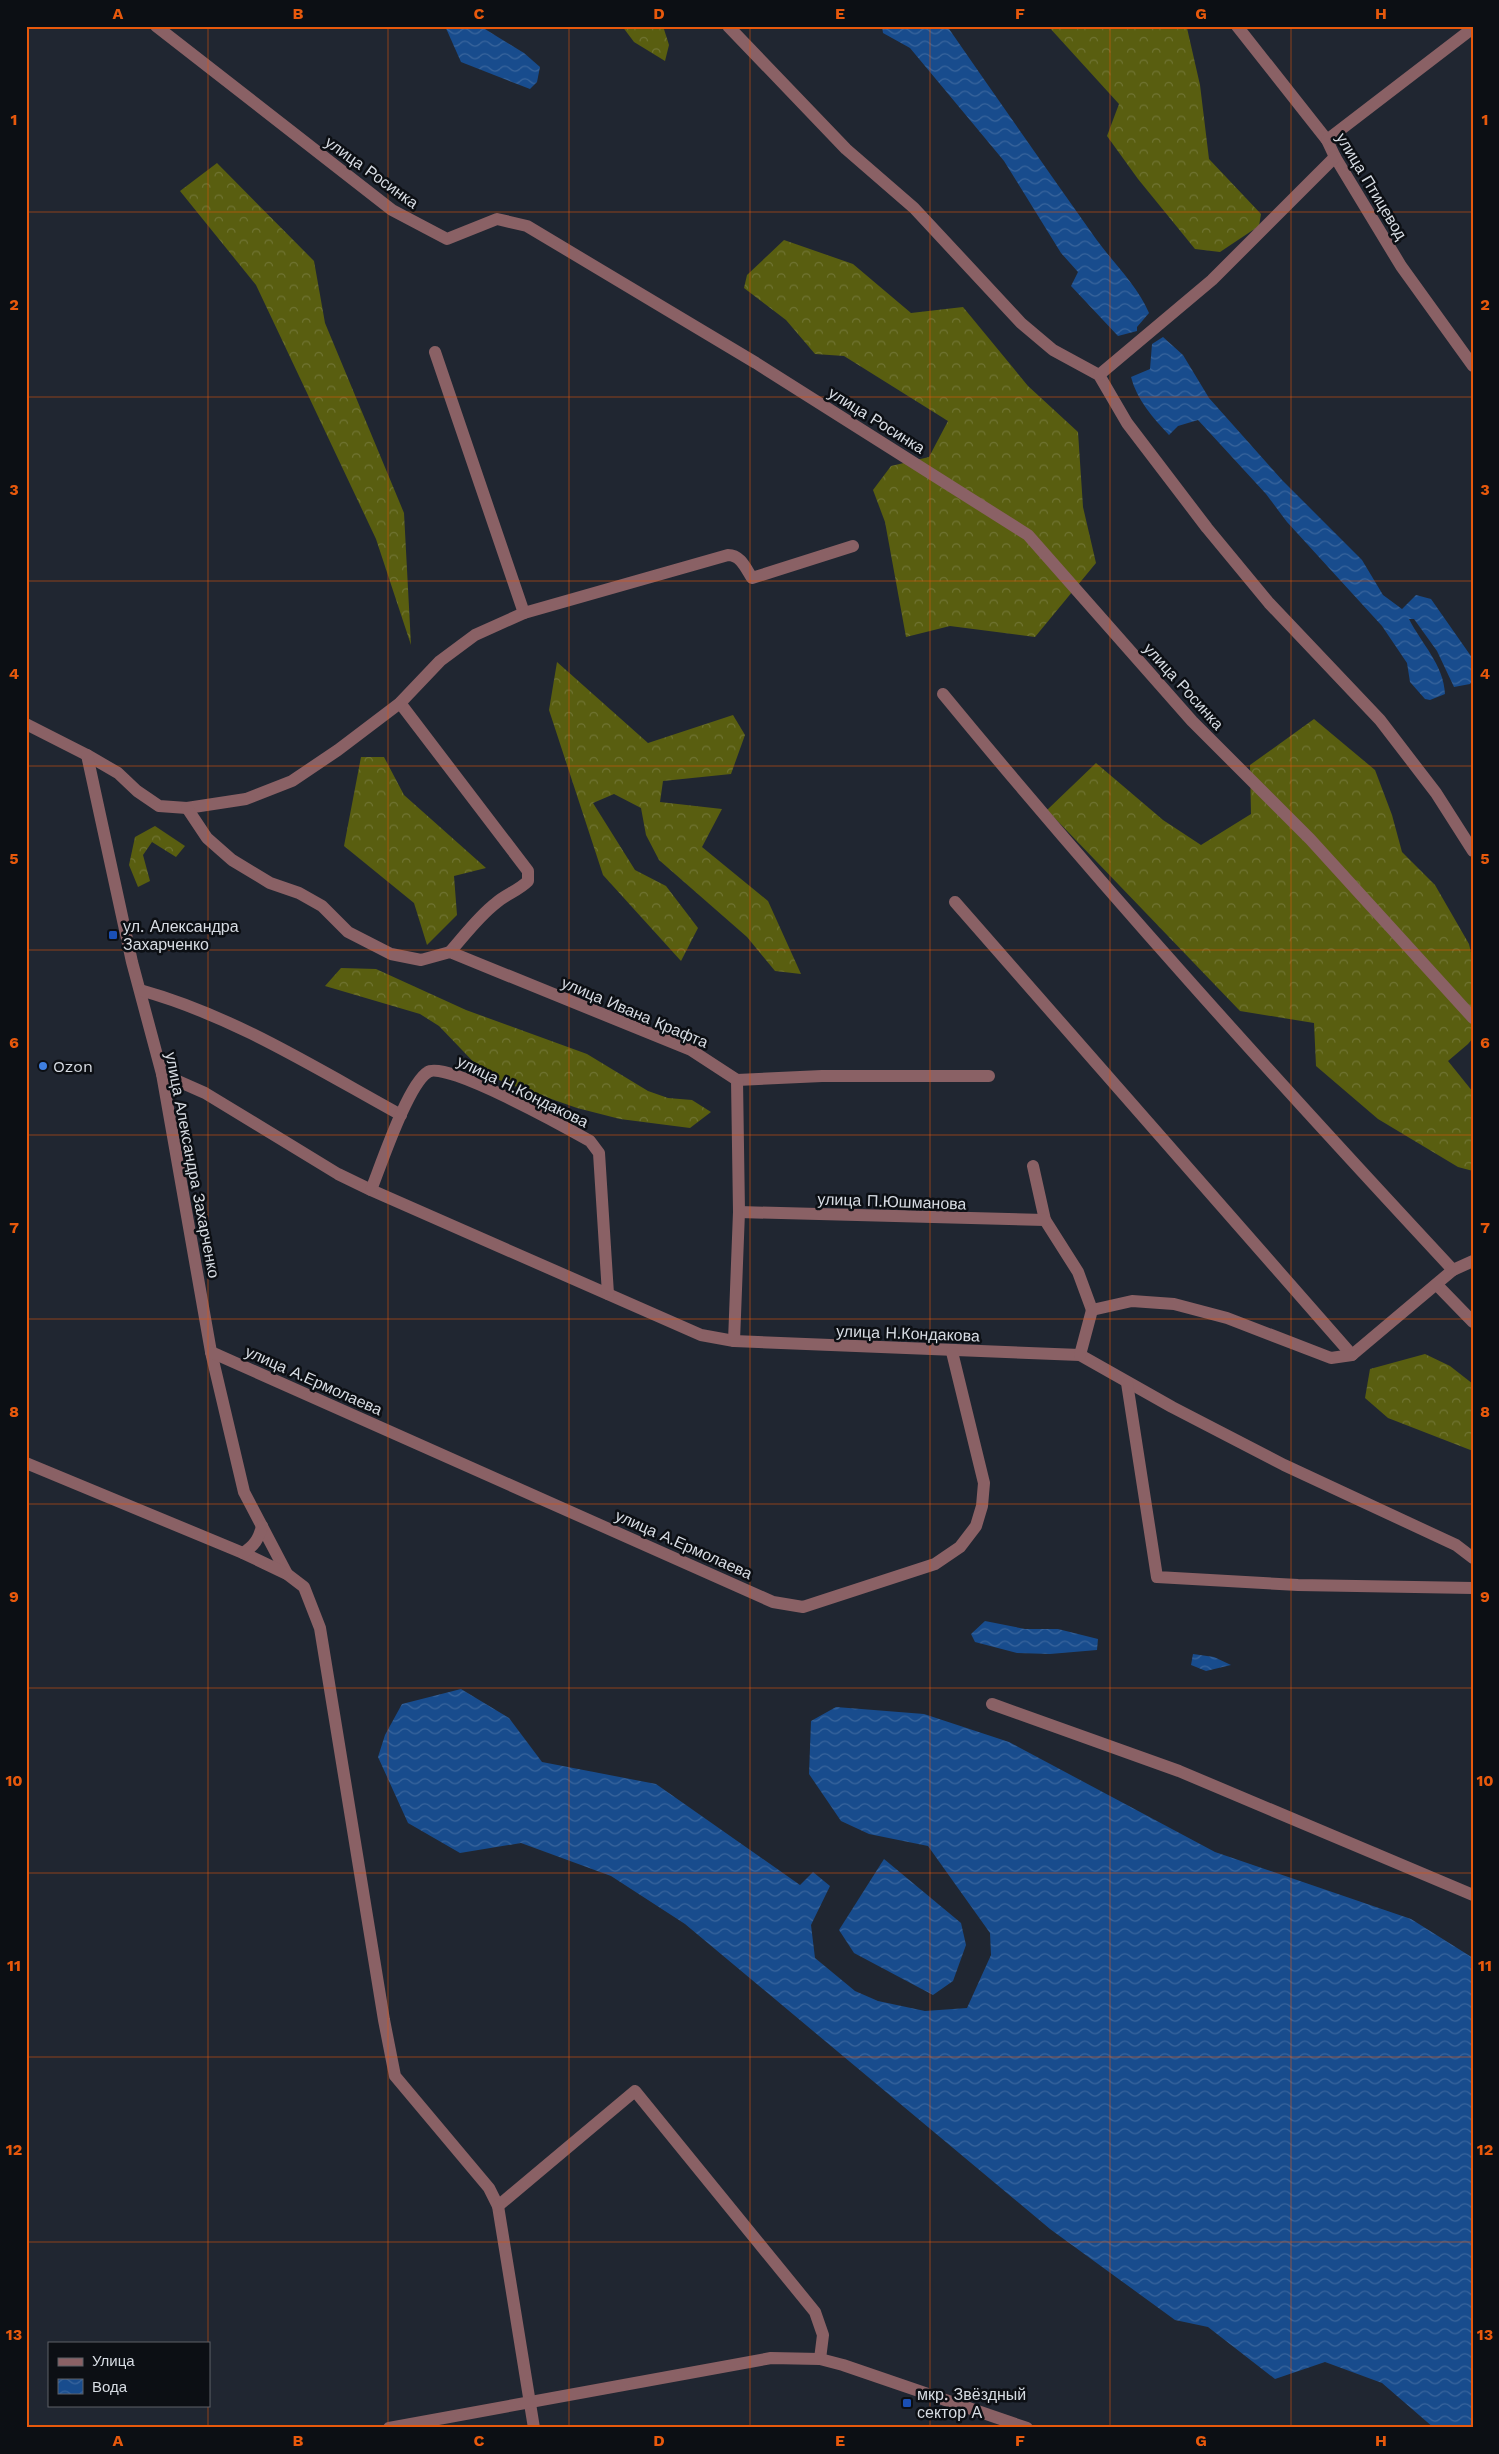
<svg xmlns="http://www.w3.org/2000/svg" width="1499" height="2454" font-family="'Work Sans',sans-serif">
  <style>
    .forest { fill: url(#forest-crowns) }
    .water { fill: url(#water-waves) }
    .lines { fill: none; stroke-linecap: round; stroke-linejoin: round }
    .minor { stroke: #8a6165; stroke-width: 12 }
    .grid { fill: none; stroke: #e8590c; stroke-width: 1; stroke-opacity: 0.55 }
    .transit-dot { fill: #1a4fb4; stroke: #0c0f14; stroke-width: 2 }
    .shop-dot { fill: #3f7fe0; stroke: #0c0f14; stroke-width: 2 }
    .labels { text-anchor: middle; stroke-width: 5; stroke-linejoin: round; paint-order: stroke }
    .street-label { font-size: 16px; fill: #d7dce3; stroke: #0c0f14 }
    .poi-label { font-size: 16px; fill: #d7dce3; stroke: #0c0f14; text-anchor: start }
    .neatline { fill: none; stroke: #e8590c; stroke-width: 2 }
    .grid-label { font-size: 16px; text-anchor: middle; font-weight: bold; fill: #e8590c }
  </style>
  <defs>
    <pattern id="forest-crowns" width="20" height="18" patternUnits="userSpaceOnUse" patternTransform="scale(1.25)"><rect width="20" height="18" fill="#595e10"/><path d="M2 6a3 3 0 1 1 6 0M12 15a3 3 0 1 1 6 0" fill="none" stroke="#707433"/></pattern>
    <pattern id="water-waves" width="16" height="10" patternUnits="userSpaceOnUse" patternTransform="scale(1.25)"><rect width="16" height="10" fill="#184c8d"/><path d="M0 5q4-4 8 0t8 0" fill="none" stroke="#39659d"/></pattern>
  </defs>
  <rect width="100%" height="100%" fill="#202631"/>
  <!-- forest -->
  <g class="forest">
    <polygon points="622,26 663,26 669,45 665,61 634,42"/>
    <polygon points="1048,26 1187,28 1200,85 1209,159 1261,214 1259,226 1220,252 1195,249 1138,179 1107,136 1119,104"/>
    <polygon points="217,163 314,261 325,323 404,513 411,645 376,539 256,285 180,191"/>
    <polygon points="784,240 853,264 911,313 963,307 1028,386 1078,432 1083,507 1096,563 1035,637 950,626 906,637 885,522 873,490 891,466 929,457 948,421 844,356 815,354 786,320 744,288 747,275"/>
    <polygon points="557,662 648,743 733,715 745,735 731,774 663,781 660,802 722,809 702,847 768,901 801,974 775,971 747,937 659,860 646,835 641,808 614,794 593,803 635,870 666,886 698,928 681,961 603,875 549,710"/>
    <polygon points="1314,719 1375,770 1392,815 1402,852 1435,885 1469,944 1473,961 1473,1038 1468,1044 1448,1061 1473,1092 1473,1171 1458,1167 1378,1119 1316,1066 1314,1023 1240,1011 1047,810 1096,763 1163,820 1201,845 1251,814 1250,765"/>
    <polygon points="361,757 384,757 404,795 486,868 454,876 457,915 427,945 414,903 344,846"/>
    <polygon points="155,826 185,846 176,857 152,842 143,855 150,881 138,887 129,865 135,837"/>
    <polygon points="341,968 376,969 466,1010 587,1054 648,1091 668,1098 692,1100 711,1112 690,1128 620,1119 577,1108 506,1083 485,1074 439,1026 420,1014 325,986"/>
    <polygon points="1425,1354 1450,1366 1473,1384 1473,1451 1388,1418 1365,1398 1370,1369"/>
  </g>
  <!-- water -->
  <g class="water">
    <polygon points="445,26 480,26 524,53 540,67 537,82 530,89 461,62"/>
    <path d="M882 26H947C996 97 1046 168 1096 239 1114 264 1137 285 1149 313L1137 327V331L1118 336 1071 286 1078 272 1061 253 1004 161 910 48 883 33Z"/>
    <path d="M1163 337 1183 355 1209 398 1282 480 1362 560 1383 595 1402 609 1416 595 1431 599 1473 659V680L1470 684 1454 687 1437 651 1414 619H1409C1421 643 1444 665 1445 694L1430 700 1425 699 1410 682 1407 663 1382 626 1287 522 1266 494 1198 420 1178 426 1169 435C1153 418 1137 400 1131 377L1150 369 1152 344Z"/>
    <polygon points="985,1621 1025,1629 1058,1629 1098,1639 1097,1650 1050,1654 1017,1653 975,1642 971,1634"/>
    <polygon points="1193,1654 1214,1657 1231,1665 1206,1671 1191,1665"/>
    <polygon points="461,1689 509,1718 542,1762 656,1784 800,1885 813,1872 830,1886 811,1925 815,1958 855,1991 878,2001 925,2011 967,2008 991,1955 990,1933 928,1846 869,1834 841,1821 809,1774 811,1721 836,1707 924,1714 1009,1742 1215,1852 1411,1919 1473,1958 1473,2428 1434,2428 1382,2383 1325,2362 1275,2379 1208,2327 1175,2320 1050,2229 685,1924 611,1876 521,1843 460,1853 408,1823 378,1757 385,1735 402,1704"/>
    <polygon points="884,1859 961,1923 966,1945 953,1981 933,1995 854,1953 839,1930"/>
  </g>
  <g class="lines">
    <!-- minor -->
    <g class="minor">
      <polyline points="156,26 392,210 447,239 497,219 527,226 756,363 1028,535 1192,721 1310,839 1473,1018"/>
      <polyline points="728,26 846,149 914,208 1021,323 1053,350 1099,375 1127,423 1207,528 1269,603 1380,720 1436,793 1473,851"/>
      <polyline points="1237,26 1327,140 1335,157 1401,266 1473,366"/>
      <polyline points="1327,140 1473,28"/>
      <polyline points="435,352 524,613"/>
      <polyline points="1099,375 1212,280 1335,157"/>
      <path d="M943 694C1106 892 1278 1082 1453 1270"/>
      <path d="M400 703 528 871V881C518 891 506 894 496 903 478 917 465 935 450 952"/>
      <path d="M26 724 87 755 118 773 137 791 159 806 187 808 246 799 292 781 338 750 400 703 440 661 475 635 524 613 728 555C741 555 746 569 752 578L853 546"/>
      <polyline points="87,755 132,962 162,1074 211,1352 244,1492 287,1574"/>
      <polyline points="187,808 207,838 232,860 270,883 299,893 322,906 348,932 391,954 421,960 450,952 691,1050 737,1080 822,1076 989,1076"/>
      <polyline points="955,902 1352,1355"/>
      <path d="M140 990C234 1016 317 1069 401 1115"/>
      <polyline points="162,1074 205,1093 338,1174 371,1190 701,1335 734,1341 1080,1355 1172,1407 1284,1465 1456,1545 1473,1558"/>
      <polyline points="1033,1166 1045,1220 1078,1272 1092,1310"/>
      <path d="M371 1190C381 1165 408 1084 428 1072 445 1060 567 1128 590 1141L599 1153 608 1294"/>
      <polyline points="739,1212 1045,1220"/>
      <polyline points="1437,1285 1473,1322"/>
      <polyline points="734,1341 739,1212 737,1080"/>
      <polyline points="211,1352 773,1602 803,1607 935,1564 960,1547 976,1526 982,1506 984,1483 952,1352"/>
      <polyline points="1080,1355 1092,1310 1132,1301 1174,1304 1227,1318 1331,1358 1352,1355 1453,1270 1473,1261"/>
      <polyline points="1127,1383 1157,1577 1298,1585 1473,1588"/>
      <polyline points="26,1463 243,1553 287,1574 304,1587 320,1628 384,2020 395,2076 489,2188 498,2206 534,2428"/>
      <path d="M243 1553C254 1546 259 1539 262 1526"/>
      <polyline points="992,1704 1179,1771 1473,1895"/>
      <polyline points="498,2206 635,2091 815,2312 823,2335 820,2359"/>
      <polyline points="389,2428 771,2358 820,2359 843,2365 1027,2428"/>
    </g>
  </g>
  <!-- grid -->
  <path class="grid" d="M208 26V2343M388 26V2428M569 26V2428M750 26V2428M930 26V2428M1110 26V2428M1291 26V2428M26 212H1473M26 397H1473M26 581H1473M26 766H1473M26 950H1473M26 1135H1473M26 1319H1473M26 1504H1473M26 1688H1473M26 1873H1473M26 2057H1473M26 2242H1473M208 2405V2428"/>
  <!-- markers -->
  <g class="transit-dot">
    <rect x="108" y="930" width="10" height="10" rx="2.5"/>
    <rect x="902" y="2398" width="10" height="10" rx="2.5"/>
  </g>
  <circle class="shop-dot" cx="43" cy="1066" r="5"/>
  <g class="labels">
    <!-- street labels -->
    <g class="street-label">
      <text transform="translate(372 172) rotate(36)" y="6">улица Росинка</text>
      <text transform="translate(1372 186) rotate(59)" y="6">улица Птицевод</text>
      <text transform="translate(877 420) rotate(32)" y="6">улица Росинка</text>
      <text transform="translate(1184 686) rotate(48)" y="6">улица Росинка</text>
      <text transform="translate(635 1012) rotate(23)" y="6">улица Ивана Крафта</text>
      <text transform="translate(523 1091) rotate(26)" y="6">улица Н.Кондакова</text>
      <text transform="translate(193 1165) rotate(79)" y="6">улица Александра Захарченко</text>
      <text transform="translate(892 1201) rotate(2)" y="6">улица П.Юшманова</text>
      <text transform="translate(908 1333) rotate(2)" y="6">улица Н.Кондакова</text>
      <text transform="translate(314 1380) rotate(24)" y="6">улица А.Ермолаева</text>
      <text transform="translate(684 1544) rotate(24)" y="6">улица А.Ермолаева</text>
    </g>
    <!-- poi labels -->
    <g class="poi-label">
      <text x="123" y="932">ул. Александра<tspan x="123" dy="18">Захарченко</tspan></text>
      <text x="53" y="1072">Ozon</text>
      <text x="917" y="2400">мкр. Звёздный<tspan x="917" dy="18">сектор А</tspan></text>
    </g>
  </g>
  <!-- border -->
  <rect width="1499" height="2454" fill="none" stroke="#0c0f14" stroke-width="55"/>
  <!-- legend -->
  <rect x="48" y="2342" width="162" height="65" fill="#0c0f14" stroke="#5d6167"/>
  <rect x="58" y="2358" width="25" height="8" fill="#8a6165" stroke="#5d6167"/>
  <text x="92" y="2366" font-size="15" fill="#d7dce3">Улица</text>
  <rect x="58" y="2379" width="25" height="15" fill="url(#water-waves)" stroke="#5d6167"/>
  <text x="92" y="2392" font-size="15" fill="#d7dce3">Вода</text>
  <rect x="28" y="28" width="1444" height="2398" class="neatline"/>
  <g class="grid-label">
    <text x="118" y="19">A</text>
    <text x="298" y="19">B</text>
    <text x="479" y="19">C</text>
    <text x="659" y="19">D</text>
    <text x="840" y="19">E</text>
    <text x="1020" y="19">F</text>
    <text x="1201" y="19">G</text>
    <text x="1381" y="19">H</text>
    <text x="14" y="125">1</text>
    <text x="1485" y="125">1</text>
    <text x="14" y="310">2</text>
    <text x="1485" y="310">2</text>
    <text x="14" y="495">3</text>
    <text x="1485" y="495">3</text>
    <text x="14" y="679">4</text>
    <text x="1485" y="679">4</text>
    <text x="14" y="864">5</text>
    <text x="1485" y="864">5</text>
    <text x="14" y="1048">6</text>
    <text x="1485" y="1048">6</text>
    <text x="14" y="1233">7</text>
    <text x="1485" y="1233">7</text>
    <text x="14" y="1417">8</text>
    <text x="1485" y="1417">8</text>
    <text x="14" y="1602">9</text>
    <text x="1485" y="1602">9</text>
    <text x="14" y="1786">10</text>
    <text x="1485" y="1786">10</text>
    <text x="14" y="1971">11</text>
    <text x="1485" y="1971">11</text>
    <text x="14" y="2155">12</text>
    <text x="1485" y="2155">12</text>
    <text x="14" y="2340">13</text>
    <text x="1485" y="2340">13</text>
    <text x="118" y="2446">A</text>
    <text x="298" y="2446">B</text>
    <text x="479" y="2446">C</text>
    <text x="659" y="2446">D</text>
    <text x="840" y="2446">E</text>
    <text x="1020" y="2446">F</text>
    <text x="1201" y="2446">G</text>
    <text x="1381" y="2446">H</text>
  </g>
</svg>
